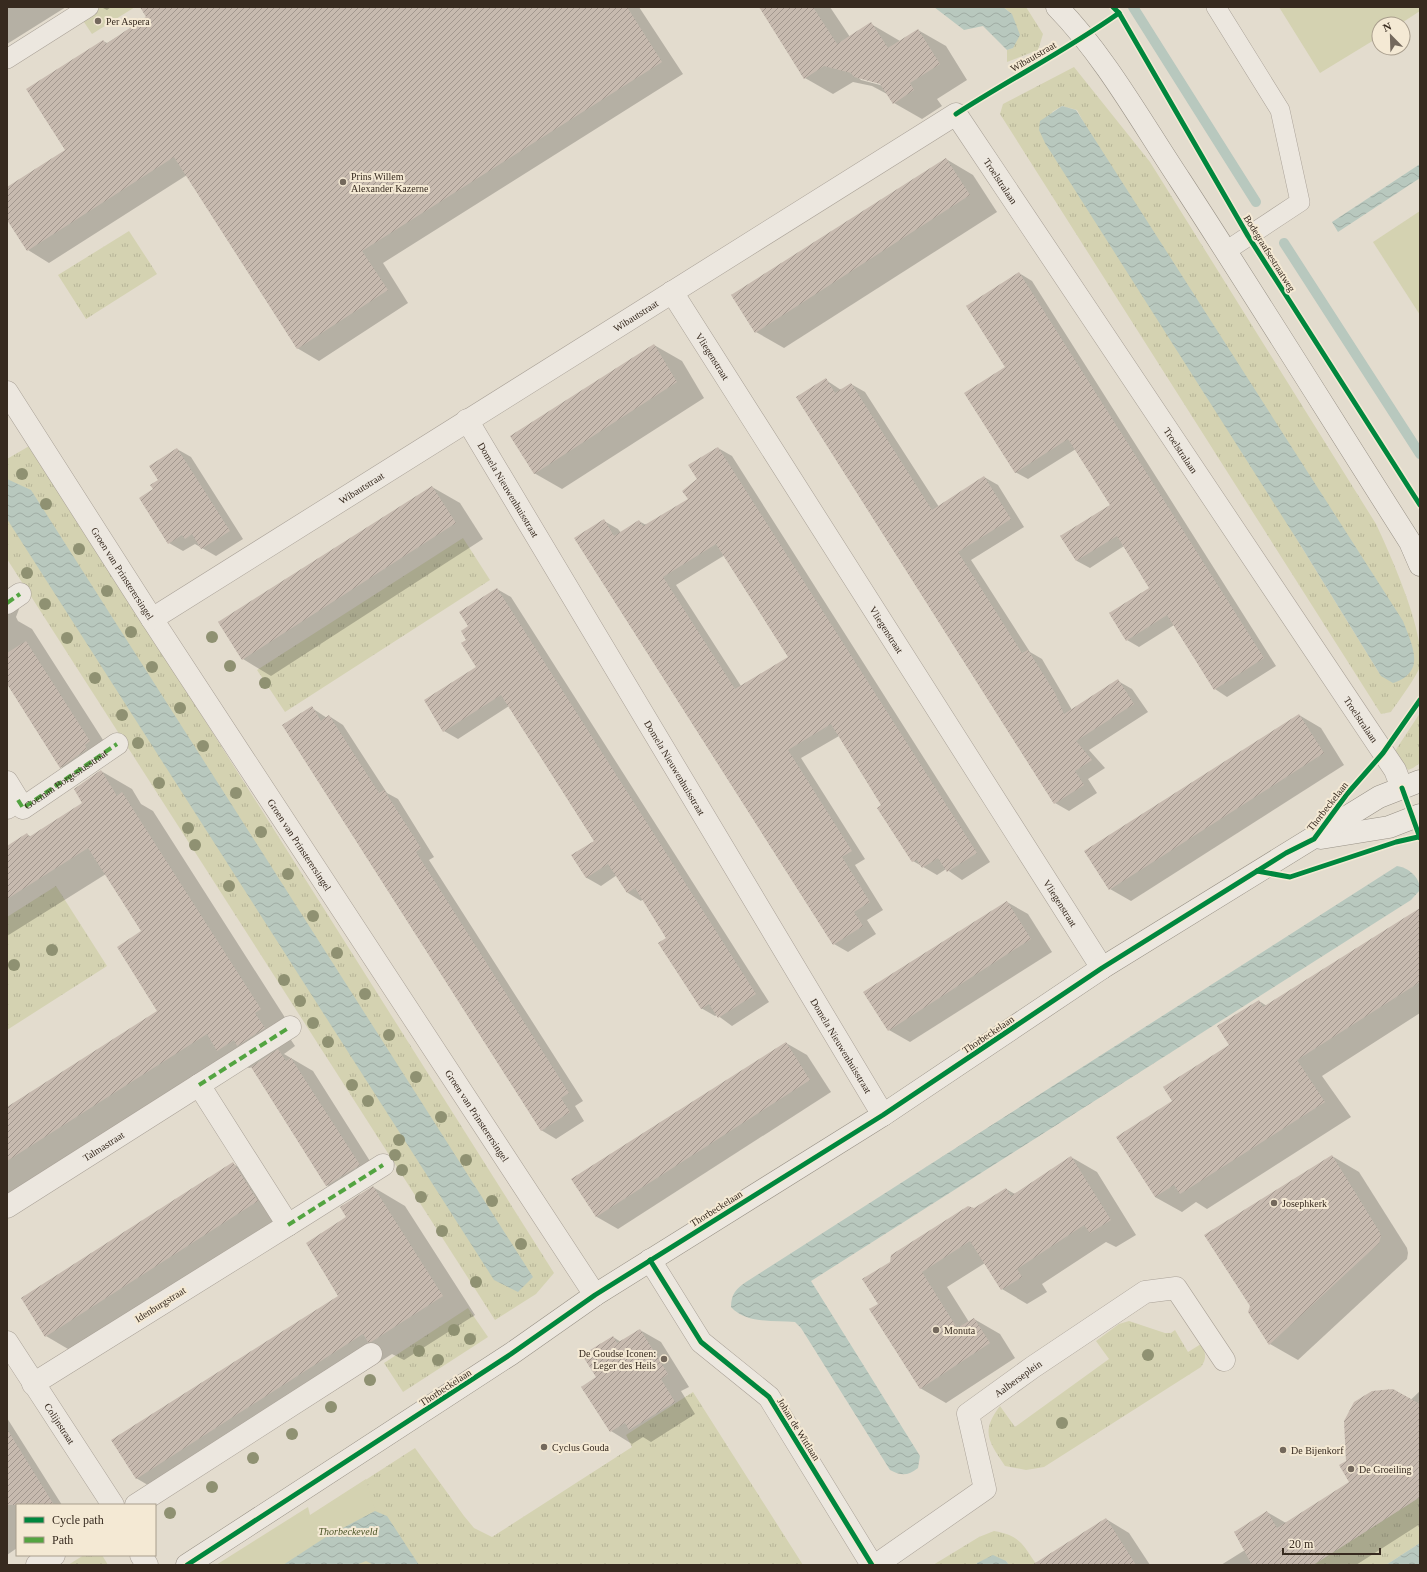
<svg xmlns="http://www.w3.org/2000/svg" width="1427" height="1572" font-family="Georgia,serif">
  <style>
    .grass { fill: url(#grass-tufts); fill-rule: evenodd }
    .park { fill: #d4d2b1 }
    .water { fill: url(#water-waves) }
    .shadow { fill: #0003; fill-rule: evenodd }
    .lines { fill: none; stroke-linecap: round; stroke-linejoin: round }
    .stream { stroke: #b8c8be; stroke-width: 10 }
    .building { fill: url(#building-hatch); fill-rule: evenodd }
    .lane-casing { stroke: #a9a197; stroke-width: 20 }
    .street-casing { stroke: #a9a197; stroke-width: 23 }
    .secondary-casing { stroke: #989186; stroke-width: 23 }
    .lane { stroke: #ece7df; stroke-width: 19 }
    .street { stroke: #ece7df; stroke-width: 22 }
    .secondary { stroke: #ece7df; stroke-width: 22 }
    .quiet { stroke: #53a441; stroke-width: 4; stroke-dasharray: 8 4; stroke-linecap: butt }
    .cycleway-casing { stroke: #f4e9d4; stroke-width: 8 }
    .cycleway { stroke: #00873e; stroke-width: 5 }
    .tree { fill: #8f9172 }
    .poi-dot { fill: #73685c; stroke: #f4e9d4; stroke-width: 1.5 }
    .labels { text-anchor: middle; stroke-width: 4; stroke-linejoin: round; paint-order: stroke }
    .poi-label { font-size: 10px; fill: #372a1f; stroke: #f4e9d4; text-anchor: start }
    .street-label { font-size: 10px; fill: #372a1f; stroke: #f4e9d4 }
    .park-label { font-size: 10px; font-style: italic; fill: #4a5326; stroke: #f4e9d4 }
  </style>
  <defs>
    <pattern id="grass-tufts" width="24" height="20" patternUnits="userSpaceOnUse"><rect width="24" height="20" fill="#d4d2b1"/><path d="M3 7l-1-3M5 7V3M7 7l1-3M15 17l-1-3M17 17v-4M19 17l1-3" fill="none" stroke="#b7b498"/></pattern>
    <pattern id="water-waves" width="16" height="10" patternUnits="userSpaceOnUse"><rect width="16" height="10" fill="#b8c8be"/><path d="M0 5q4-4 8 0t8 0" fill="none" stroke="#9faca3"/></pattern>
    <pattern id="building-hatch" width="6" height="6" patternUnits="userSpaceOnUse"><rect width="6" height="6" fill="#c7baaf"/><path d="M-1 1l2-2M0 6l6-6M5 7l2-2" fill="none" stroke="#a2978e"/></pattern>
  </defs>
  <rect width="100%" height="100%" fill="#e3dcce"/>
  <!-- grass -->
  <g class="grass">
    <polygon points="1003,7 1026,7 1043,34 1038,50 1007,62 1007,50 1013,48 1012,14"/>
    <path d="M1074 67 1150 162 1376 524C1391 556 1425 632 1420 665 1419 674 1397 703 1391 712L1381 714 1000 114 1003 104ZM1062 106 1077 110 1381 676 1301 546 1052 112Z"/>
    <polygon points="129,231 157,274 86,319 58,275"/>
    <polygon points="31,445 554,1273 536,1294 495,1320 7,559 7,459"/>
    <polygon points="463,538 490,580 285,712 257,670"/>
    <polygon points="1420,713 1420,763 1413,768 1408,770 1395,754 1395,751"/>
    <polygon points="56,886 107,966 7,1030 7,917"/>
    <polygon points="468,1308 488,1337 403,1392 384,1363"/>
    <path d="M1129 1321 1165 1333H1171L1175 1330 1188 1352 1201 1344C1206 1353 1207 1358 1201 1367L1044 1467 1026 1470 1005 1466C989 1442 980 1432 1000 1406L1015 1427 1109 1359 1096 1341 1119 1324Z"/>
    <polygon points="693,1392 803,1565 418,1565 319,1510 415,1448 464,1516 474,1528 492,1537 632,1447 626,1435"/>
    <polygon points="1420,1497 1420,1543 1386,1565 1313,1565"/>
    <path d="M994 1531C1021 1536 1022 1544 1037 1565H1009L1006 1561 977 1563 976 1565H933L979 1537Z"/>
    <polygon points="84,1555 102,1555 108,1565 68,1565"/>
  </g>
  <!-- park -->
  <g class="park">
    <polygon points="74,7 135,7 92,34"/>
    <polygon points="1279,7 1420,7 1420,11 1400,24 1379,24 1379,37 1320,73"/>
    <polygon points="1420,211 1420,315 1373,242"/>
    <polygon points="366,1479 375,1511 387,1516 419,1565 216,1565 308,1507 310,1515"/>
  </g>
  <!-- water -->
  <g class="water">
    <polygon points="934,7 1003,7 1012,14 1020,35 1013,48 1007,50 983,26 964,30"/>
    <path d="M1062 106 1076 110 1403 621C1412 645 1427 672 1393 683L1381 676 1301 546 1045 143 1039 130 1040 121Z"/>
    <polygon points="1420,164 1420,178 1338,232 1332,222"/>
    <polygon points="7,479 31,490 533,1277 518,1292 494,1280 7,519"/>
    <path d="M1397 866C1409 868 1420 877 1420 890L1411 900 811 1281 920 1456 918 1468C908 1476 901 1476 890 1470L801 1328 795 1322C774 1320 746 1324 731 1307 731 1294 736 1289 746 1282Z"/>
    <polygon points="375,1511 387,1516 419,1565 374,1565 366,1561 356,1565 283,1565 326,1537"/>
    <polygon points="1420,1543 1420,1565 1386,1565"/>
    <polygon points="993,1555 1006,1561 1009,1565 976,1565 977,1563"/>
  </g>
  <!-- shadow -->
  <g class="shadow">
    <polygon points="7,7 66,7 7,44"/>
    <polygon points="101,7 111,7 107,10"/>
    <polygon points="156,7 639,7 683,74 383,263 408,303 319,361 297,348 187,175 49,263 28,250 7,218 7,188 67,150 103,41 107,43 148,18"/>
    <path d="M760 7H830L850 37 871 24 900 41 918 30 946 46 967 80 937 99 942 106 922 119 894 103 887 94 872 86 853 82 833 94 805 78ZM858 77 885 84 884 86 861 80Z"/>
    <polygon points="946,159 973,175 997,212 784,348 756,332"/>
    <polygon points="1019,273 1032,281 1276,666 1227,697 1215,689 1174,625 1139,647 1127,640 1151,588 1124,546 1090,568 1077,561 1061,536 1111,505 1076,449 1028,479 1015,472 1006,367"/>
    <polygon points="654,345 682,361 704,398 562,489 534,473"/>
    <polygon points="826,380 841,390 851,384 865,392 939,507 984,477 998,485 1024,527 971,560 1030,652 1042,659 1072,710 1118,681 1132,689 1148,712 1089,750 1105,768 1088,779 1097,793 1069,811 1055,803"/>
    <path d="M718 448 732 456 990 862 962 880 946 869 937 875 913 861 883 805 839 736 801 758 865 859 855 865 883 910 867 920 876 934 848 952 834 944 604 521 618 529 621 533 639 521 646 525 689 500 699 480ZM725 555 789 658 741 686 676 585Z"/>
    <polygon points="177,449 191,457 243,539 216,556 195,544 183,551 169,543 154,490"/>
    <polygon points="432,487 460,503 483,539 271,676 243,659 219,623"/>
    <polygon points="497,589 511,597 769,1002 732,1026 717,1015 715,1016 701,1008 667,938 643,899 641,901 628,893 617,875 601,886 587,878 573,856 595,841 509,706 458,739 444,731 477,668 468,640 470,627"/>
    <polygon points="7,590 19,609 16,617 18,621 32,629 112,754 83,780 61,767 7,683"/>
    <polygon points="312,708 327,718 329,716 343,725 387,793 398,799 434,857 429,860 583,1101 575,1106 584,1121 556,1139 541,1130"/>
    <polygon points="1299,715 1321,728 1344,765 1131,901 1110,889"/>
    <polygon points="101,771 132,789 141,804 153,811 291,1027 285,1031 295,1046 284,1054 313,1071 380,1177 348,1198 327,1185 252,1067 249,1068 230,1057 7,1199 7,1108 159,1011 142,932 106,874 7,936 7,847 27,834 31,837 84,803"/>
    <polygon points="1007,902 1028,914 1052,952 910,1042 889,1030"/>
    <polygon points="1420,909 1420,1013 1322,1076 1351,1117 1207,1209 1196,1202 1182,1212 1155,1197 1174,1101 1230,1046 1259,1001 1267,1006"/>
    <polygon points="786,1043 807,1055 831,1092 618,1229 597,1217 572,1179"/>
    <polygon points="1332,1156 1359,1172 1407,1248 1408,1253 1407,1259 1298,1360 1270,1344 1249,1312"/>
    <polygon points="1071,1157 1097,1172 1136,1235 1116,1247 1106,1242 1042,1284 1047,1292 1027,1304 1002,1289 985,1263 947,1287 969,1322 974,1319 1000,1334 1015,1358 946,1403 920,1388 879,1304 974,1209 1006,1189 1015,1194"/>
    <polygon points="233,1164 273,1186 297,1224 85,1359 46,1336"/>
    <polygon points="373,1187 405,1206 475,1315 404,1360 392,1354 168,1497 136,1478 340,1296 348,1217"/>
    <polygon points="640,1330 661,1342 689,1387 681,1391 695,1414 651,1442 643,1437 632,1444 611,1431 598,1378 613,1337 621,1342"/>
    <polygon points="1420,1391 1420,1524 1356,1565 1221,1565 1245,1550 1267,1512 1286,1523 1351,1482 1347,1461"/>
    <polygon points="7,1418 62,1505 17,1505 17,1548 7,1555"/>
    <polygon points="1106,1519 1129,1533 1150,1565 1039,1565"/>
  </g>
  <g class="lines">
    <!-- stream -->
    <g class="stream">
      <polyline points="1133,7 1256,202"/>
      <polyline points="1284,243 1420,454"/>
    </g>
  </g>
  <!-- building -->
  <g class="building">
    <polygon points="140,7 627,7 662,62 362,251 388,290 297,349 174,157 27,251 7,220 7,187 65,150 26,89 103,40 106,44 146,17"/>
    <polygon points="759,7 813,7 837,44 871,22 888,48 918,29 940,64 910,83 914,90 893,104 880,84 854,77 851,73 824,66 804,79"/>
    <polygon points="946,158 970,195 755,333 731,295"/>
    <polygon points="1019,272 1264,658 1214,690 1167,615 1126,641 1109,613 1149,588 1117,536 1076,561 1060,536 1110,505 1068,439 1015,473 964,393 1005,367 966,306"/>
    <polygon points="654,344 677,382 534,474 510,436"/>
    <polygon points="826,378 835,393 851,383 932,510 984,476 1011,519 958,552 1022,653 1028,650 1055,693 1064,714 1118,679 1134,704 1076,741 1092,760 1075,771 1084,785 1054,804 796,397"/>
    <path d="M718 447 977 853 947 872 938 858 922 868 917 860 912 862 877 808 881 805 831 724 788 750 852 851 842 857 870 902 854 912 863 926 833 945 574 538 604 519 614 536 639 520 643 526 688 499 682 491 697 479 688 465ZM716 544 788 657 735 689 663 577Z"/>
    <polygon points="177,448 230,531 201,549 192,534 185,539 182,535 168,544 139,498 153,489 150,485 158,480 149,466"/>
    <polygon points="432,486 456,523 242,660 218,622"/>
    <polygon points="497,588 756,994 718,1018 709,1004 701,1009 658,943 666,938 635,888 627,893 608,864 586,878 571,855 594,841 501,695 443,732 424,700 476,667 461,643 466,640 461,631 468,626 459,612"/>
    <polygon points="26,641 90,741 85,745 87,749 60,768 7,684 7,653"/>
    <polygon points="312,706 321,721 329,715 379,793 384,790 421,848 416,852 569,1093 561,1098 570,1112 541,1131 282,725"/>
    <polygon points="1299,714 1324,753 1109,890 1084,851"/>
    <polygon points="101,770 117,796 122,792 195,906 261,1009 255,1013 265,1028 237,1046 234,1040 217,1051 207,1034 7,1161 7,1107 157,1011 117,947 141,931 88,848 7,899 7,846 27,833 29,837 82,803 74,789"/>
    <polygon points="1007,901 1031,939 888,1031 863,992"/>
    <polygon points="1420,908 1420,982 1297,1060 1325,1102 1180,1194 1174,1185 1155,1197 1116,1137 1172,1101 1163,1087 1229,1045 1217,1026 1259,1000 1263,1007"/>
    <polygon points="786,1042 810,1080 596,1217 571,1179"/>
    <polygon points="278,1049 286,1061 291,1058 360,1165 326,1186 251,1067"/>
    <polygon points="1332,1155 1379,1231 1381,1236 1379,1243 1269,1345 1248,1312 1250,1306 1204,1235"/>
    <polygon points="1071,1156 1111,1220 1090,1233 1084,1225 1017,1269 1022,1277 1001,1290 970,1241 922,1272 957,1328 974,1318 990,1343 920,1389 869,1309 878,1304 862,1279 890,1262 891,1255 968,1206 974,1208 1006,1188 1011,1196"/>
    <polygon points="233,1162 258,1201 45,1337 21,1298"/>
    <polygon points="373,1186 443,1296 371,1342 368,1342 363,1334 136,1479 111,1440 338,1296 306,1243 346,1217 340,1207"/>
    <polygon points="640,1329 668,1374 661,1379 675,1402 629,1430 625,1423 610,1432 581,1387 596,1377 582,1355 613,1336 617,1343"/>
    <polygon points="1393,1389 1420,1404 1420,1497 1313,1565 1252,1565 1234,1532 1267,1511 1277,1528 1349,1482 1339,1465 1346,1461 1344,1421 1354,1402 1372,1391"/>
    <polygon points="7,1429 54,1505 7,1505"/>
    <polygon points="1106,1518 1136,1565 1032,1565"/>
  </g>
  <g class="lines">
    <defs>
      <g id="lane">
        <polyline points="1216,7 1280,110 1300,202 1226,251"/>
        <polyline points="7,59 89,7"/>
      </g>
      <g id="street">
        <path id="s1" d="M672 292 1102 968"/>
        <path id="s2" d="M7 392 152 619 595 1295"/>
        <path id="s3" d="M467 420 883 1115"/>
        <polyline points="7,603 20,594"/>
        <path id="s4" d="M152 619 956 114 1395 770 1402 788"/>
        <polyline points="7,782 18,800 7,808"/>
        <polyline points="18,800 23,808 117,744"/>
        <polyline points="199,1085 290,1027"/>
        <path id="s5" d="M7 1207 199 1085 288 1225 33 1384"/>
        <polyline points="288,1225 383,1165"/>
        <polyline points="650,1260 701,1342 769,1397 872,1565"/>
        <path id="s6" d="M7 1342 113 1505"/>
        <polyline points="136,1505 371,1354"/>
        <polyline points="141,1555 147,1565"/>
        <polyline points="37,1565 54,1555"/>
        <path id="s7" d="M876 1565 985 1489 968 1414 1033 1367 1145 1292 1176 1288 1224 1360"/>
      </g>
      <g id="secondary">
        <path d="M1057 7C1105 56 1142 123 1180 180 1258 300 1333 421 1410 542L1420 565"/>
        <polyline points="1321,838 1389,827 1420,815"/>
        <polyline points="187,1565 511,1354 595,1295 883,1115 1102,968 1379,797 1420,781"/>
      </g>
    </defs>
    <!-- lane casing -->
    <use href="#lane" class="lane-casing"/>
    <!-- street casing -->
    <use href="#street" class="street-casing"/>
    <!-- secondary casing -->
    <use href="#secondary" class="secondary-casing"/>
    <!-- lane -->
    <use href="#lane" class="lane"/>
    <!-- street -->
    <use href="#street" class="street"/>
    <!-- secondary -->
    <use href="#secondary" class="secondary"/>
    <!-- quiet -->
    <g class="quiet">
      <polyline points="7,603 20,594"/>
      <path id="s8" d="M18 800 23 808 117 744"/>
      <polyline points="199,1085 290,1027"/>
      <polyline points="288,1225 383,1165"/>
    </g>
    <defs>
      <g id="cycleway">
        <polyline points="1113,7 1119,13 1248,236 1420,505"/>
        <path d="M956 114C1010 79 1067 50 1119 13"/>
        <polyline points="1402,788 1420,838"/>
        <polyline points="1257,871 1290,877 1396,842 1418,837"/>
        <polyline points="650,1260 701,1342 769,1397 872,1565"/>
        <polyline points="187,1565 511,1354 595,1295 883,1115 1102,968 1286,853 1314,839 1347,794 1383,753 1420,700"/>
      </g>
    </defs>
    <!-- cycleway casing -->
    <use href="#cycleway" class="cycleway-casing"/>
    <!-- cycleway -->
    <use href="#cycleway" class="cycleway"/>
  </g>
  <!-- trees -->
  <g class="tree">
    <circle cx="22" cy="474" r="6"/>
    <circle cx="46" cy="504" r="6"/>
    <circle cx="79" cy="549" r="6"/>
    <circle cx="27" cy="573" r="6"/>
    <circle cx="107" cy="591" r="6"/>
    <circle cx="45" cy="604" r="6"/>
    <circle cx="131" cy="632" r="6"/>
    <circle cx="212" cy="637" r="6"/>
    <circle cx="67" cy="638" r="6"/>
    <circle cx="230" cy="666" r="6"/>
    <circle cx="152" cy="667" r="6"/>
    <circle cx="95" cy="678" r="6"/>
    <circle cx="265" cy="683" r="6"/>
    <circle cx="180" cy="708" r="6"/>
    <circle cx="122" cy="715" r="6"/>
    <circle cx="138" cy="743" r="6"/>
    <circle cx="203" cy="746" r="6"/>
    <circle cx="159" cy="783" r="6"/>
    <circle cx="236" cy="793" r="6"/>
    <circle cx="188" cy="828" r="6"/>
    <circle cx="261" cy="832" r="6"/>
    <circle cx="195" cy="845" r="6"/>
    <circle cx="288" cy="874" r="6"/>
    <circle cx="229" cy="886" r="6"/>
    <circle cx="313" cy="916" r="6"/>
    <circle cx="52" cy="950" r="6"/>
    <circle cx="337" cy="953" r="6"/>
    <circle cx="14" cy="965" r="6"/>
    <circle cx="284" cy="980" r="6"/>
    <circle cx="365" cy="994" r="6"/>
    <circle cx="300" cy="1001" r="6"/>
    <circle cx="313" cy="1023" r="6"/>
    <circle cx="389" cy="1035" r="6"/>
    <circle cx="328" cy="1042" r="6"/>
    <circle cx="416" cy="1077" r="6"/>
    <circle cx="352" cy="1085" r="6"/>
    <circle cx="368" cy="1101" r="6"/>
    <circle cx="441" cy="1117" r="6"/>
    <circle cx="399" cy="1140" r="6"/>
    <circle cx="395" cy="1155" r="6"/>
    <circle cx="466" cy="1160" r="6"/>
    <circle cx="402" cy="1170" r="6"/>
    <circle cx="421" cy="1197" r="6"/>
    <circle cx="492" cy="1201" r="6"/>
    <circle cx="442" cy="1231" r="6"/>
    <circle cx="521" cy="1244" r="6"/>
    <circle cx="476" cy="1282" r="6"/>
    <circle cx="454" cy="1330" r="6"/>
    <circle cx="470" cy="1339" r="6"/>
    <circle cx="419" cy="1351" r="6"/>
    <circle cx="1148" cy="1355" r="6"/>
    <circle cx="438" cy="1360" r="6"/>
    <circle cx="370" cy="1380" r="6"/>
    <circle cx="331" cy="1407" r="6"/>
    <circle cx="1062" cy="1423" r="6"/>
    <circle cx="292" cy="1434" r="6"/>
    <circle cx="253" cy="1458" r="6"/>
    <circle cx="212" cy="1487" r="6"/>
    <circle cx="170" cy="1513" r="6"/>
  </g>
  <!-- markers -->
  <g class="poi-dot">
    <circle cx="98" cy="21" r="4"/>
    <circle cx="343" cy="182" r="4"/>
    <circle cx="1274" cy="1203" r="4"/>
    <circle cx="936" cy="1330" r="4"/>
    <circle cx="664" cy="1359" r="4"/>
    <circle cx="544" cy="1447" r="4"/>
    <circle cx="1283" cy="1450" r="4"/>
    <circle cx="1351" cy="1469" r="4"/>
  </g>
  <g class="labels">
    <!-- poi labels -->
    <g class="poi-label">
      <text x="106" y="25">Per Aspera</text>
      <text x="351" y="180">Prins Willem<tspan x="351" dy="12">Alexander Kazerne</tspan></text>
      <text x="1282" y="1207">Josephkerk</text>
      <text x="944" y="1334">Monuta</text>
      <text x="656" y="1357" text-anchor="end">De Goudse Iconen:<tspan x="656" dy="12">Leger des Heils</tspan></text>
      <text x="552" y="1451">Cyclus Gouda</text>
      <text x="1291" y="1454">De Bijenkorf</text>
      <text x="1359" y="1473">De Groeiling</text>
    </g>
    <!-- street labels -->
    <g class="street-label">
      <text transform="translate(1033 56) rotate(-30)" y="4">Wibautstraat</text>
      <text dy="4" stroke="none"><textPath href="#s4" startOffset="1030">Troelstralaan</textPath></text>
      <text transform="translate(1270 253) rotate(58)" y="4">Bodegraafsestraatweg</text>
      <text dy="4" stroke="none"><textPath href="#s4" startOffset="571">Wibautstraat</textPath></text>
      <text dy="4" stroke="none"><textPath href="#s1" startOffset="76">Vliegenstraat</textPath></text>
      <text dy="4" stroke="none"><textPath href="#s4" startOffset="1354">Troelstralaan</textPath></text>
      <text dy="4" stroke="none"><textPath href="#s4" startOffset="247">Wibautstraat</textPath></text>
      <text dy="4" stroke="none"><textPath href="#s3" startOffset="81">Domela Nieuwenhuisstraat</textPath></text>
      <text dy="4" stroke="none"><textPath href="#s2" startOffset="215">Groen van Prinsterersingel</textPath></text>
      <text dy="4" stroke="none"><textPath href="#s1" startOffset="400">Vliegenstraat</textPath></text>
      <text dy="4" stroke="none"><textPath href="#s4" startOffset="1678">Troelstralaan</textPath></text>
      <text dy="4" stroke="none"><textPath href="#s3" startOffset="405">Domela Nieuwenhuisstraat</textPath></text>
      <text dy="4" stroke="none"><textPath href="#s8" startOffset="61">Goeman Borgesiusstraat</textPath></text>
      <text transform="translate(1327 806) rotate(-52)" y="4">Thorbeckelaan</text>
      <text dy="4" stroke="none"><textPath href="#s2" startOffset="539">Groen van Prinsterersingel</textPath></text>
      <text dy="4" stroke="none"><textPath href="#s1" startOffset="724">Vliegenstraat</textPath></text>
      <text transform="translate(988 1034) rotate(-34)" y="4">Thorbeckelaan</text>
      <text dy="4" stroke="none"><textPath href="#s3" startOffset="729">Domela Nieuwenhuisstraat</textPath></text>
      <text dy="4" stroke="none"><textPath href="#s2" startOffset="863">Groen van Prinsterersingel</textPath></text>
      <text dy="4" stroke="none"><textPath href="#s5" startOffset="114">Talmastraat</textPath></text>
      <text transform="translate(716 1208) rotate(-32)" y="4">Thorbeckelaan</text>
      <text transform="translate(160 1304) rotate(-32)" y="4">Idenburgstraat</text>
      <text dy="4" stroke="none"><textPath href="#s7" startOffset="271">Aalberseplein</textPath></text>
      <text transform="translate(445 1387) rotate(-33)" y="4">Thorbeckelaan</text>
      <text dy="4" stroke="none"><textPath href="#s6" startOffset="97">Colijnstraat</textPath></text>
      <text transform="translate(799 1429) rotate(58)" y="4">Johan de Wittlaan</text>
    </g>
    <!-- park labels -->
    <g class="park-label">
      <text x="348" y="1535">Thorbeckeveld</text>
    </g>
  </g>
  <!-- border -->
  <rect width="1427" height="1572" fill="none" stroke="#372a1f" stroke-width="16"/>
  <!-- legend -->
  <rect x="16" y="1504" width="140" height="52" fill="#f4e9d4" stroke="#a89d8c"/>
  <rect x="24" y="1517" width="20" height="6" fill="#00873e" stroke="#a89d8c"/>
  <text x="52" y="1524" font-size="12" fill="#372a1f">Cycle path</text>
  <rect x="24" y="1537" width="20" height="6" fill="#53a441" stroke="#a89d8c"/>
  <text x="52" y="1544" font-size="12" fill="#372a1f">Path</text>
  <!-- north arrow -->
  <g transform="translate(1391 36) rotate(337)"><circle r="19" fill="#f4e9d4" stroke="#a89d8c"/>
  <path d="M0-3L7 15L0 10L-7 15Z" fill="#73685c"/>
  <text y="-6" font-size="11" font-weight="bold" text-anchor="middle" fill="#372a1f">N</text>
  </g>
  <!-- scale -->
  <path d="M1283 1548v6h97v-6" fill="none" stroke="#372a1f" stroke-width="2"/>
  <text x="1289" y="1548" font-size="12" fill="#372a1f" stroke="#f4e9d4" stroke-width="3" paint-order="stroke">20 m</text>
</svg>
